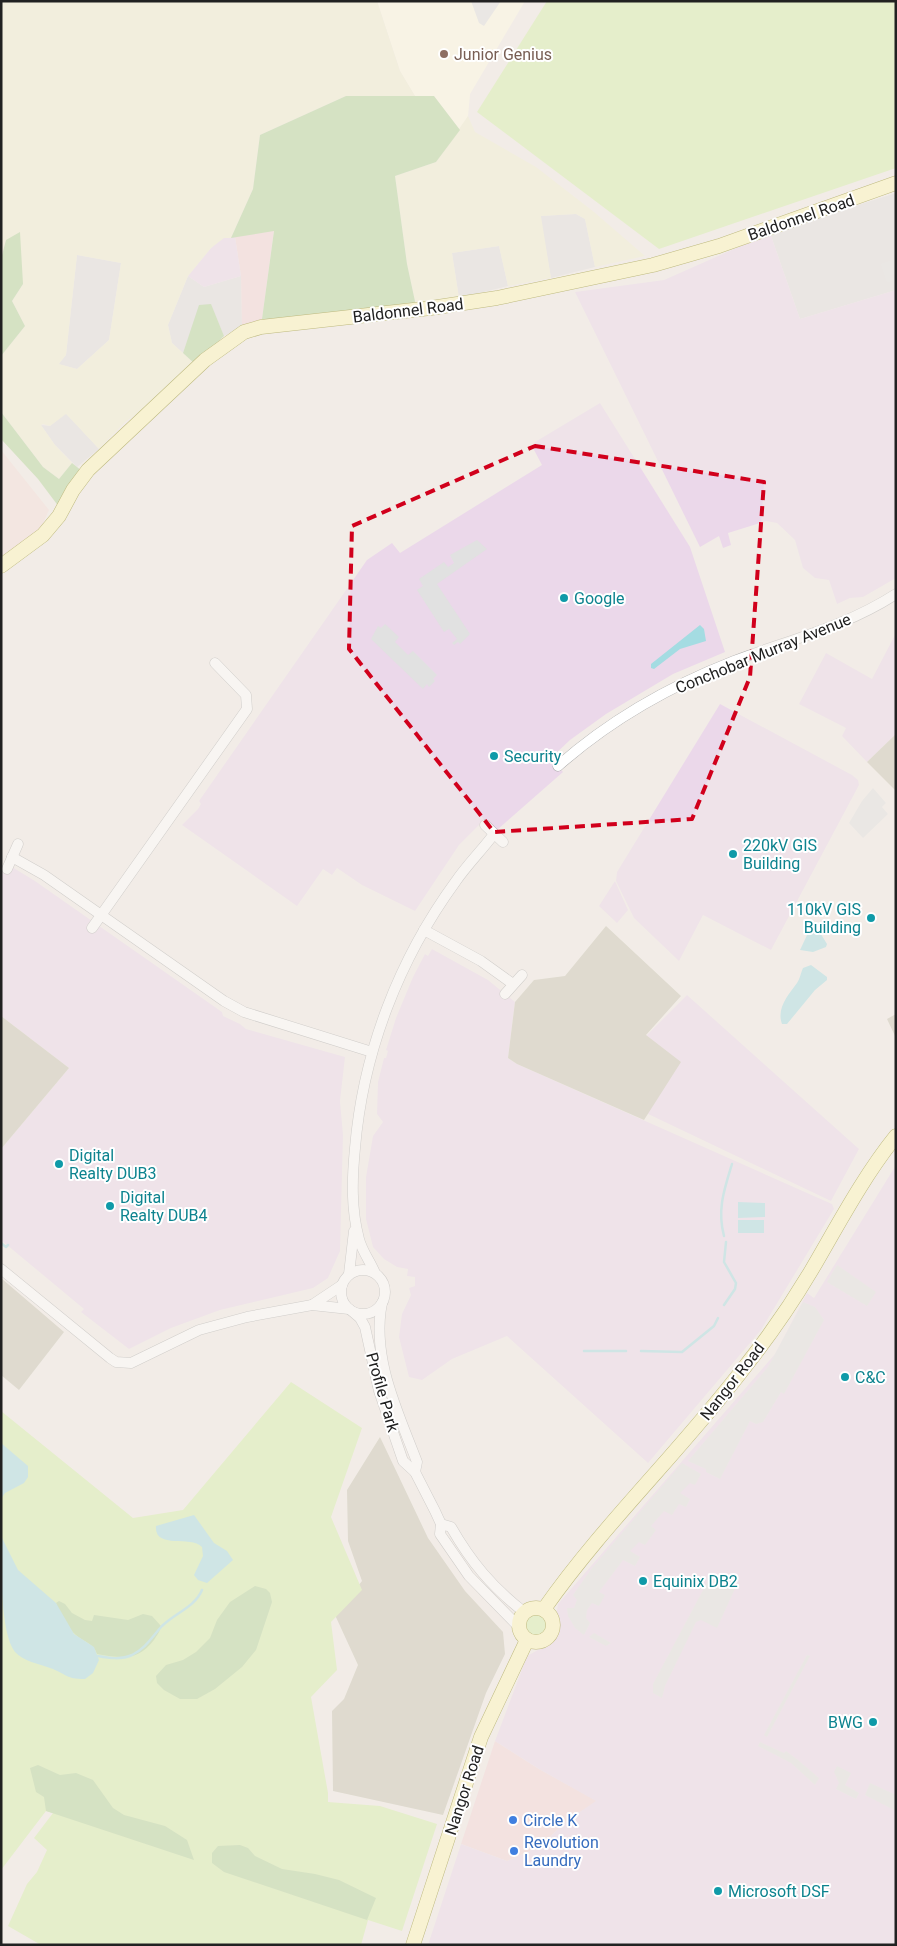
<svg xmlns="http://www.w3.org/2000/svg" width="897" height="1946" font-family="Roboto,sans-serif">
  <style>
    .residential { fill: #dfddde }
    .commercial { fill: #f3d5d8 }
    .industrial { fill: #ebd8ea }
    .education { fill: #fffbe2 }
    .military { fill: #f4ddd9 }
    .construction { fill: #c7c4b1 }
    .farmland { fill: #f1efd1; fill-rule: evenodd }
    .grass { fill: #d5efa9 }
    .forest { fill: #b2d498 }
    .parking { fill: #e1e1e1 }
    .water { fill: #a4dce2 }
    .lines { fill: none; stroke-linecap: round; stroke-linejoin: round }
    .stream { stroke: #a4dce2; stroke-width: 2.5 }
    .street-casing { stroke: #a8a8a8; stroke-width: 11 }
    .secondary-casing { stroke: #7f7c00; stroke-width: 15 }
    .street { stroke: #fff; stroke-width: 10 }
    .secondary { stroke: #fef8b8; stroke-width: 14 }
    .marked { fill: none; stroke: #d1001c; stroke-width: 4; stroke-dasharray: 10 6; stroke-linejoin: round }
    .education-dot { fill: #8d6e63; stroke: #fff; stroke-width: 2 }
    .culture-dot { fill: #0f9aa8; stroke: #fff; stroke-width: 2 }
    .shop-dot { fill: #3f7fe0; stroke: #fff; stroke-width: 2 }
    .labels { text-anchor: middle; stroke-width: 4; stroke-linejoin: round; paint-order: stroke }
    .education-label { font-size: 16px; fill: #785e54; stroke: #fff; text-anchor: start }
    .street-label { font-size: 16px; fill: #212121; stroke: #fff }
    .culture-label { font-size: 16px; fill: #0d838f; stroke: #fff; text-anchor: start }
    .shop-label { font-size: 16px; fill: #366cbe; stroke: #fff; text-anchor: start }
  </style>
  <rect width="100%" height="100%" fill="#f2ece7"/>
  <!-- residential -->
  <g class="residential">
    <polygon points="896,193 896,290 800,319 770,233"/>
    <polygon points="576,214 585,219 595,267 551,278 540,216"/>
    <polygon points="499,246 508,286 459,298 452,253"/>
    <polygon points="77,255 121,263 109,340 77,369 58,364 66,355"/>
    <polygon points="188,276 204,287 241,276 242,327 224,336 211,305 200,305 183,353 172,343 168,325"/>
    <polygon points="66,413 99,449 77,467 55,445 41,425 50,426"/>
  </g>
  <!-- commercial -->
  <g class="commercial">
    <polygon points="274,230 262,319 242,327 241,276 235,237"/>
    <polygon points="495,1741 539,1769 597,1801 565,1822 548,1839 528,1852 507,1861 461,1844"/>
  </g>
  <!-- industrial -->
  <g class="industrial">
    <polygon points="770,233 800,319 896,290 896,578 863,597 850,598 837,604 829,580 815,578 803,568 795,540 777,523 766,521 728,533 731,545 723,548 719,536 700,547 575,292 664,280"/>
    <polygon points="224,237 235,237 241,276 204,287 188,276 211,248"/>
    <polygon points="600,403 690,547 725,652 673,674 606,714 570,740 551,758 563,772 497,830 485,819 459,845 415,911 362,885 337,868 332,875 323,869 297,906 182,825 198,809 201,804 199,801 367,560 392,543 400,553 542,465 533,448 535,442"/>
    <polygon points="896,633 896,734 867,762 842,736 846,728 799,704 826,653 872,679"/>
    <polygon points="720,704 852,775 858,780 859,785 771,950 703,915 679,961 634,918 616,881 617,872"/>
    <polygon points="1,865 12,867 35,881 222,1012 223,1016 240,1024 246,1029 345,1057 340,1101 343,1135 340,1251 328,1278 313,1288 220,1310 171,1328 129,1349 81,1312 84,1309 1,1240 1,1149 69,1068 1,1016"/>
    <polygon points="615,881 628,910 617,923 599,906"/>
    <polygon points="432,949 488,980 515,1002 508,1058 517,1064 832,1204 834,1209 761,1330 648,1463 507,1336 452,1359 422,1380 409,1377 399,1337 402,1314 411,1295 409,1288 415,1286 415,1277 407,1276 408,1269 397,1267 384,1259 373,1247 366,1219 366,1177 373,1136 383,1122 377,1114 378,1082 384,1058 386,1058 388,1051 386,1050 396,1018 413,977 425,954 428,956"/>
    <polygon points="687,995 859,1149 831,1201 646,1113 646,1036"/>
    <polygon points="896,1165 896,1945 428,1945 461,1844 507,1861 528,1852 548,1839 565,1822 596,1801 539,1769 495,1741 527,1656 554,1641 560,1630 556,1617 558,1604 775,1354 807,1293 814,1298"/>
  </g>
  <!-- education -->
  <polygon class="education" points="377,1 525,1 470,94 468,116 460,130 434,96 415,96 400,71"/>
  <!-- military -->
  <polygon class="military" points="1,450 49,510 40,530 1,558"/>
  <!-- construction -->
  <g class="construction">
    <polygon points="896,734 896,791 867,762"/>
    <polygon points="606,926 681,996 646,1035 681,1062 644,1120 517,1064 508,1058 515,1002 534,980 565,976"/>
    <polygon points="896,1014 896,1038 887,1019"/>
    <polygon points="1,1016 69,1068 1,1149"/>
    <polygon points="1,1278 64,1332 19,1390 1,1375"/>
    <polygon points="380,1437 428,1538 465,1591 503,1632 505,1654 486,1693 443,1815 333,1791 332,1711 344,1699 358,1665 335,1615 362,1581 348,1541 347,1490"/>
  </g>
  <!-- farmland -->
  <g class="farmland">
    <path d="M1 1H377L400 71 415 96H346L260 135 253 189 231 238H224L211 248 188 276 168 325 172 343 195 364 155 401 125 422 99 449 66 414 50 426 43 424 41 425 55 445 72 463 59 479 43 467 1 412V356L25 326 12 301 23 284 6 240 1 259ZM77 255 121 263 109 340 77 369 59 364 66 355Z"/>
    <polygon points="468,116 475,132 536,167 594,212 645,256 595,267 585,219 576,214 541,216 551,278 508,286 499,246 452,253 459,298 416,306 407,264 395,176 436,162"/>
  </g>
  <!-- grass -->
  <g class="grass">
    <polygon points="547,1 896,1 896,168 659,249 477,112"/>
    <polygon points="291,1382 362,1428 331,1517 362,1590 331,1622 337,1670 311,1697 328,1793 328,1802 380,1806 437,1824 402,1931 368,1920 361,1945 41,1945 8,1926 27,1884 37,1872 47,1850 34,1838 53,1813 46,1811 1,1870 1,1411 133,1518 183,1510"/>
    <circle cx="536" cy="1625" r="10"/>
  </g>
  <!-- forest -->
  <g class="forest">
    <polygon points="346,96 434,96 460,130 436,162 395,176 407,264 416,306 271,323 262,319 274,231 231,238 253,189 260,135"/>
    <polygon points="20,232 23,284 12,301 25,326 1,356 1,259 6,240"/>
    <polygon points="211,304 224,336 195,364 183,353 199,305"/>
    <polygon points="1,412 43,467 59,479 72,463 82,471 59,507 38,479 1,439"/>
    <polygon points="255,1586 266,1589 270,1593 272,1602 256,1650 242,1667 215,1689 197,1699 180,1699 164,1690 157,1683 156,1676 166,1665 183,1660 196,1652 210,1638 217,1620 230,1602"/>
    <path d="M59 1601 65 1604 72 1613 85 1620 92 1621 94 1615 128 1620 143 1614 152 1616 161 1626C160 1632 157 1635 154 1640 137 1662 122 1658 97 1654 93 1643 84 1642 76 1635 67 1628 60 1614 56 1603Z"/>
    <polygon points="38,1765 60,1775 76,1773 93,1780 113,1808 124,1815 165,1826 187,1840 194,1860 46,1811 44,1797 36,1792 30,1768"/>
    <polygon points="240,1845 248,1848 255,1856 282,1869 315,1874 339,1880 376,1898 367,1920 224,1872 212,1863 212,1853 218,1846"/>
  </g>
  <!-- parking -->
  <g class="parking">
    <polygon points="471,1 501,1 484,26 479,23"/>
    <polygon points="896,259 896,273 891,275 892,281 887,282 881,264"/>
    <polygon points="477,540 487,549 437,584 470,634 460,644 458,642 454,645 452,643 457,639 449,629 444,632 417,590 423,586 419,579 444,562 448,567 454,563 450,555"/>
    <polygon points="385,624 399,637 395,642 408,655 413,651 437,675 433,679 435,681 429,687 427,684 423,689 371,639 378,626 381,628"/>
    <polygon points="873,788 886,803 882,807 888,814 863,838 849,823 862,801"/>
    <polygon points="837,1265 876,1292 867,1306 827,1282"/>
    <polygon points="803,1302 815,1307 824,1320 784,1394 781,1392 763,1422 756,1424 750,1421 720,1479 706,1472 706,1469 688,1461 768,1367"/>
    <polygon points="682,1463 701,1474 695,1485 690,1483 680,1493 690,1499 686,1507 679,1504 672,1515 664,1511 651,1526 656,1530 645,1545 639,1542 630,1551 640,1557 635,1566 623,1560 599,1592 605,1595 599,1606 592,1603 587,1610 586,1618 590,1623 584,1635 575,1628 568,1616 567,1608 574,1608 577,1600 573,1595 592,1568"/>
    <polygon points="719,1574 737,1584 717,1628 701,1620 696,1622 665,1686 662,1698 653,1693 653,1684 710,1577 716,1580"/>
    <polygon points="594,1633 611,1643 606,1646 589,1637"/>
    <polygon points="807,1655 810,1656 767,1737 764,1735"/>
    <polygon points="760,1742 784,1753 786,1751 798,1760 819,1778 815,1785 791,1763 758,1746"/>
    <polygon points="837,1766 851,1773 845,1785 859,1793 856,1799 836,1789 839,1783 834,1772"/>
    <polygon points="870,1783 896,1795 896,1811 865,1795"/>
  </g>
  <!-- water -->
  <g class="water">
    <polygon points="700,625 704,629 706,641 680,649 654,669 651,668 651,664"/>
    <polygon points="819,931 827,944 826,947 813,952 800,950 808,933"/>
    <path d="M811 965 827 977V980L815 990 787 1024H782C776 1008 789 994 797 983 800 979 801 972 803 968Z"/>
    <polygon points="738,1202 765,1203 765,1217 738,1218"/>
    <rect x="738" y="1220" width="26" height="13"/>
    <polygon points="1,1443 28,1466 28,1477 24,1483 5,1493 1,1499"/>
    <path d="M194 1515 214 1543 227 1551 233 1560 207 1583 198 1580 194 1575 203 1556 202 1547C190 1535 154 1550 156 1526Z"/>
    <path d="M1 1536 18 1570 56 1603 74 1634 94 1647 99 1660 93 1673 85 1679C65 1679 67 1674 50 1668 39 1664 23 1661 15 1652 0 1633 1 1563 1 1536Z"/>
  </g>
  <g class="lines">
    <!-- stream -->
    <g class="stream">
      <path d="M724 1236C717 1210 724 1190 732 1164"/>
      <polyline points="1,1243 6,1247 8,1245"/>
      <polyline points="724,1305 735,1289 736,1283 724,1262 726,1242"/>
      <polyline points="584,1351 626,1351"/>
      <polyline points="641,1351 682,1352 714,1326 718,1318"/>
      <path d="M98 1656C109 1658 121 1660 132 1655 146 1648 152 1637 162 1626 175 1613 195 1607 202 1590"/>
    </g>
    <defs>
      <g id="street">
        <path d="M558 766C610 720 670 686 734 661 789 640 845 627 896 594"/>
        <polyline points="485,825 503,842"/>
        <polyline points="12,857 44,875 224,1001 244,1012 372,1052"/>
        <polyline points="7,869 18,844"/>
        <polyline points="92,928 247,709 246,695 215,663"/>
        <polyline points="424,930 481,961 513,984"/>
        <polyline points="505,994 522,975"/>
        <polyline points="1,1269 110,1358 116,1362 131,1363 199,1330 247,1317 312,1305 349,1309"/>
        <circle cx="363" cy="1292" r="22"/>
        <path d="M375 1273C370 1261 362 1251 359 1239 351 1209 352 1179 355 1148 363 1052 399 959 456 881 467 865 482 850 494 834"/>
        <polyline points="349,1274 354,1231"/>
        <path d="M382 1303C371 1358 398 1412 417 1462L415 1472"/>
        <polyline points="312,1305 342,1285"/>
        <polyline points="353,1312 360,1318 365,1327 379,1391 403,1461 415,1472 435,1511 441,1524 440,1534 469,1576 518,1626"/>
        <path d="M441 1524 451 1527C471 1562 492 1587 524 1612"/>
      </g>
      <g id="secondary">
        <polyline points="1,566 43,535 59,516 73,490 88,470 205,360 244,332 261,327 431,308 497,298 653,265 719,246 896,183"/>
        <circle cx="536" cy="1625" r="17"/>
        <path d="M544 1609C605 1522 683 1449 747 1364 770 1335 792 1303 811 1271 838 1225 863 1177 896 1136"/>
        <polyline points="413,1945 481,1737 527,1640"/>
      </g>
    </defs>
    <!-- street casing -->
    <use href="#street" class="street-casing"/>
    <!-- secondary casing -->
    <use href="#secondary" class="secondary-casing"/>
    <!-- street -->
    <use href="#street" class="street"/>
    <!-- secondary -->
    <use href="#secondary" class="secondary"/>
  </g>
  <!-- marked area -->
  <path d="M0 0H897V1946H0ZM535 446 764 482 750 677 692 819 494 832 349 649 352 526Z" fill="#f2ece7" fill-opacity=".55" fill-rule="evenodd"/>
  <path class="marked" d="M535 446 764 482 750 677 692 819 494 832 349 649 352 526Z"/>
  <!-- markers -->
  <circle class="education-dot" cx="444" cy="54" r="5"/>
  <g class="culture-dot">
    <circle cx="564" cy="598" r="5"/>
    <circle cx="494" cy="756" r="5"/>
    <circle cx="733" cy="854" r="5"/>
    <circle cx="871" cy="918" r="5"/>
    <circle cx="59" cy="1164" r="5"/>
    <circle cx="110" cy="1206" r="5"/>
    <circle cx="845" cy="1377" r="5"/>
    <circle cx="643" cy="1581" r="5"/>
    <circle cx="873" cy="1722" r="5"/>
    <circle cx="718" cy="1891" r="5"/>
  </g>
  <g class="shop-dot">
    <circle cx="513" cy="1820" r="5"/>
    <circle cx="514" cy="1851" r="5"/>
  </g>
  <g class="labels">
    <!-- education labels -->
    <g class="education-label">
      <text x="454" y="60">Junior Genius</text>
    </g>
    <!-- street labels -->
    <g class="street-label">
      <text transform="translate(801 217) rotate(-19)" y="6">Baldonnel Road</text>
      <text transform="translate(408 310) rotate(-7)" y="6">Baldonnel Road</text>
      <text transform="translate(763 653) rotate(-22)" y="6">Conchobar Murray Avenue</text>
      <text transform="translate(732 1381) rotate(-52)" y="6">Nangor Road</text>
      <text transform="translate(383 1392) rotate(74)" y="6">Profile Park</text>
      <text transform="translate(464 1790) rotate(-72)" y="6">Nangor Road</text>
    </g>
    <!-- culture labels -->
    <g class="culture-label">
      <text x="574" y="604">Google</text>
      <text x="504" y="762">Security</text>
      <text x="743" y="851">220kV GIS<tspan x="743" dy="18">Building</tspan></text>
      <text x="861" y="915" text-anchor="end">110kV GIS<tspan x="861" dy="18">Building</tspan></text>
      <text x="69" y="1161">Digital<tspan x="69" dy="18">Realty DUB3</tspan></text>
      <text x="120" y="1203">Digital<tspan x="120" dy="18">Realty DUB4</tspan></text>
      <text x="855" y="1383">C&amp;C</text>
      <text x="653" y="1587">Equinix DB2</text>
      <text x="863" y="1728" text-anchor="end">BWG</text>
      <text x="728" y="1897">Microsoft DSF</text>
    </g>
    <!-- shop labels -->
    <g class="shop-label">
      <text x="523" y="1826">Circle K</text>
      <text x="524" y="1848">Revolution<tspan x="524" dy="18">Laundry</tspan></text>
    </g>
  </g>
  <!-- border -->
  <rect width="897" height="1946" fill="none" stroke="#212121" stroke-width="5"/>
</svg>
